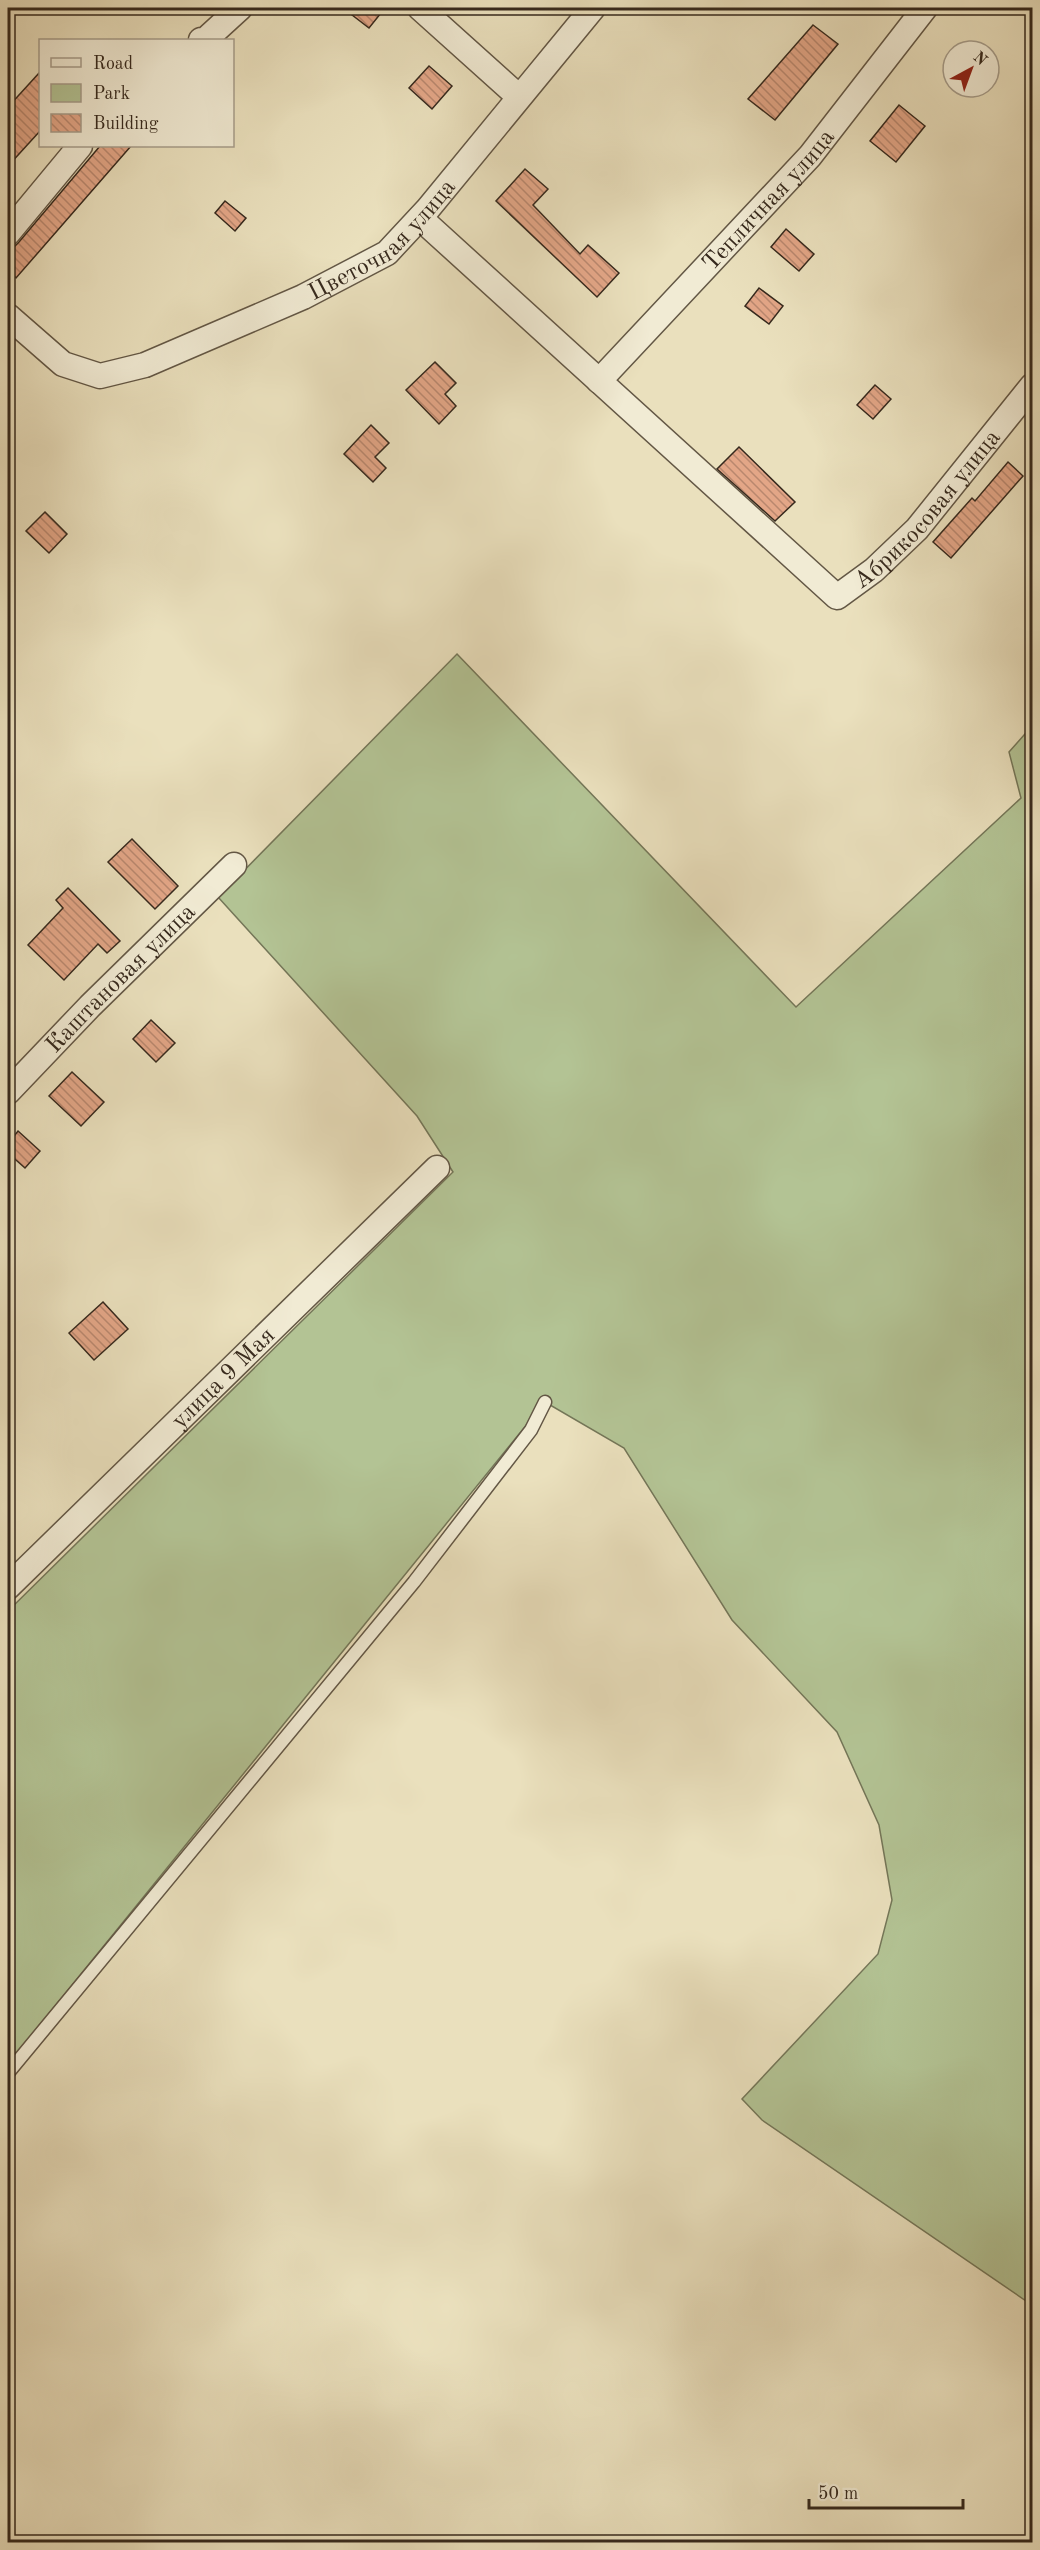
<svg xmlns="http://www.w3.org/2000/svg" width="1040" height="2550" font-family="'Old Standard TT',serif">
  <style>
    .green { fill: #b3c394; stroke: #747658; stroke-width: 1.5 }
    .building { fill: url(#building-back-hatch); stroke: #36291d; stroke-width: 1.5 }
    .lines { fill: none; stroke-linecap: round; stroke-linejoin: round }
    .service-casing { stroke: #635745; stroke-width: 15 }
    .minor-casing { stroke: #635745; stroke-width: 27 }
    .service { stroke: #f1ebd4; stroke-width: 12 }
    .minor { stroke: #f1ebd4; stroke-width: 24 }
    .labels { text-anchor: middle; stroke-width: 4.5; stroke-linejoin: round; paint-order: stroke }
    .street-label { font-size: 24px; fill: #36291d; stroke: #f1ebd4 }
  </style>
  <defs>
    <pattern id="building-back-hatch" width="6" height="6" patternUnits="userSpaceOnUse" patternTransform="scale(1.5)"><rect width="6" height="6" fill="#e3a687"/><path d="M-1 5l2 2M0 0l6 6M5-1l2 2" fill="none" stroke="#b9876e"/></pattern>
  </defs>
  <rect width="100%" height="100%" fill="#eae0bd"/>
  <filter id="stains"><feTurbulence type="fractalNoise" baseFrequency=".00333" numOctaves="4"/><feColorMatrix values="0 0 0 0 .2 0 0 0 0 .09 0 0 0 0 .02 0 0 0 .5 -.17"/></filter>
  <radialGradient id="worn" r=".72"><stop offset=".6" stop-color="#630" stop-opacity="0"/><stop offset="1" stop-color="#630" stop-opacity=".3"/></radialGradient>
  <!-- green -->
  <polygon class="green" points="457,654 796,1007 1021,798 1009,752 1032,726 1032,2305 762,2120 742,2099 878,1954 892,1900 879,1825 837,1732 732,1620 624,1448 545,1402 8,2064 8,1611 453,1172 417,1116 218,897"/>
  <!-- building -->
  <g class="building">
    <polygon points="343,8 385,8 369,28"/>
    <polygon points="813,25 838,44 775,120 748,99"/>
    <polygon points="429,66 452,86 432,109 409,88"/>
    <polygon points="40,72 40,131 8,166 8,107"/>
    <polygon points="899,105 925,126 896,162 870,141"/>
    <polygon points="100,146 131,146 16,278 8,270 8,253 19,242"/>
    <polygon points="525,169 548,189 533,205 580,254 588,245 619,273 597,297 496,201"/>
    <polygon points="225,201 246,218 235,231 215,213"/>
    <polygon points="786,229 814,254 799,271 771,247"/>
    <polygon points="759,288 783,306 769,324 745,306"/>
    <polygon points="435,362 456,383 445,394 456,406 439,424 406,390"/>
    <polygon points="875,385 891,399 873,419 857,405"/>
    <polygon points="371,425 389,443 375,457 386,468 373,482 344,454"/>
    <polygon points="739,447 795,502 775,521 717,469"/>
    <polygon points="1008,462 1023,476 951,558 933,542 972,498 975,501"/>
    <polygon points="45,512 67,534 49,553 26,531"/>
    <polygon points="132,839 178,886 155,909 108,862"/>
    <polygon points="68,888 120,941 107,953 98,944 64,980 28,945 63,908 56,900"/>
    <polygon points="151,1020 175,1043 156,1062 133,1039"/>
    <polygon points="72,1072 104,1102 81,1126 49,1096"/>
    <polygon points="18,1131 40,1151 25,1168 8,1153 8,1144"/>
    <polygon points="103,1302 128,1329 94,1360 69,1333"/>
  </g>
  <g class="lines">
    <defs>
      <polyline id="service" points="8,2073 414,1582 531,1430 545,1402"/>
      <g id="minor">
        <polyline points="420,8 519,97"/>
        <polyline points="201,40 205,40 240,8"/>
        <path id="s1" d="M420 218 837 597 874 570 917 529 1032 386"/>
        <polyline points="8,233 80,146"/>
        <path id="s2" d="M8 316 63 364 100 376 145 365 303 297 387 253 427 210 593 8"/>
        <path id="s3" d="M599 381 810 156 925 8"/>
        <path id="s4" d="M8 1092 90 1006 234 865"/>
        <path id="s5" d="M8 1587 437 1168"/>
      </g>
    </defs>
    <!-- service casing -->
    <use href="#service" class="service-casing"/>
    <!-- minor casing -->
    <use href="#minor" class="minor-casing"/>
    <!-- service -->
    <use href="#service" class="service"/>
    <!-- minor -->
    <use href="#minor" class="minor"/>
  </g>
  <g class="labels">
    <!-- street labels -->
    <g class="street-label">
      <text dy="8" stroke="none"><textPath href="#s3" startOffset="248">Тепличная улица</textPath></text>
      <text dy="8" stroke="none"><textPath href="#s2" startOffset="429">Цветочная улица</textPath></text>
      <text dy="8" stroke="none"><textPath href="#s1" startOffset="690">Абрикосовая улица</textPath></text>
      <text dy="8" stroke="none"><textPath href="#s4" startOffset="160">Каштановая улица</textPath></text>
      <text dy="8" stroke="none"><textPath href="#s5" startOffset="300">улица 9 Мая</textPath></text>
    </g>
  </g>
  <!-- margin -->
  <rect width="1040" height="2550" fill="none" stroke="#eae0bd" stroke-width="30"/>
  <rect x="9" y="9" width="1022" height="2532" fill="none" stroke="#36291d" stroke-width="3"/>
  <rect x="15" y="15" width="1010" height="2520" fill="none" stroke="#36291d" stroke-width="1.5"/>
  <!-- legend -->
  <rect x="39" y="39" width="195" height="108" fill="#f1ebd4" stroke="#a69d8b" stroke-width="1.5"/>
  <rect x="51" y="58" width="30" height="9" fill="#f1ebd4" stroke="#a69d8b" stroke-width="1.5"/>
  <text x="93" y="69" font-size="18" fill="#36291d">Road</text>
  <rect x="51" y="84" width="30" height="18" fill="#b3c394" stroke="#a69d8b" stroke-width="1.5"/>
  <text x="93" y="99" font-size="18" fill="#36291d">Park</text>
  <rect x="51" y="114" width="30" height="18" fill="url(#building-back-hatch)" stroke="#a69d8b" stroke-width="1.5"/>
  <text x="93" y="129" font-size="18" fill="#36291d">Building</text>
  <!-- north arrow -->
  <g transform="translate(971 69) rotate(41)"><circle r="28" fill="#f1ebd4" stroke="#a69d8b" stroke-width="1.5"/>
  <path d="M0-4.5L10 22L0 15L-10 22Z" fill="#8f2418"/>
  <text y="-9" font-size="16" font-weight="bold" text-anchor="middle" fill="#36291d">N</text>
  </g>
  <!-- scale -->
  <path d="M809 2499v9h154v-9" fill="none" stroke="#36291d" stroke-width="3"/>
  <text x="818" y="2499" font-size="18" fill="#36291d" stroke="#f1ebd4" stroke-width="4.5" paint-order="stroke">50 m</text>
  <rect width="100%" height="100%" filter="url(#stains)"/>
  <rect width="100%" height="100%" fill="url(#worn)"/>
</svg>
